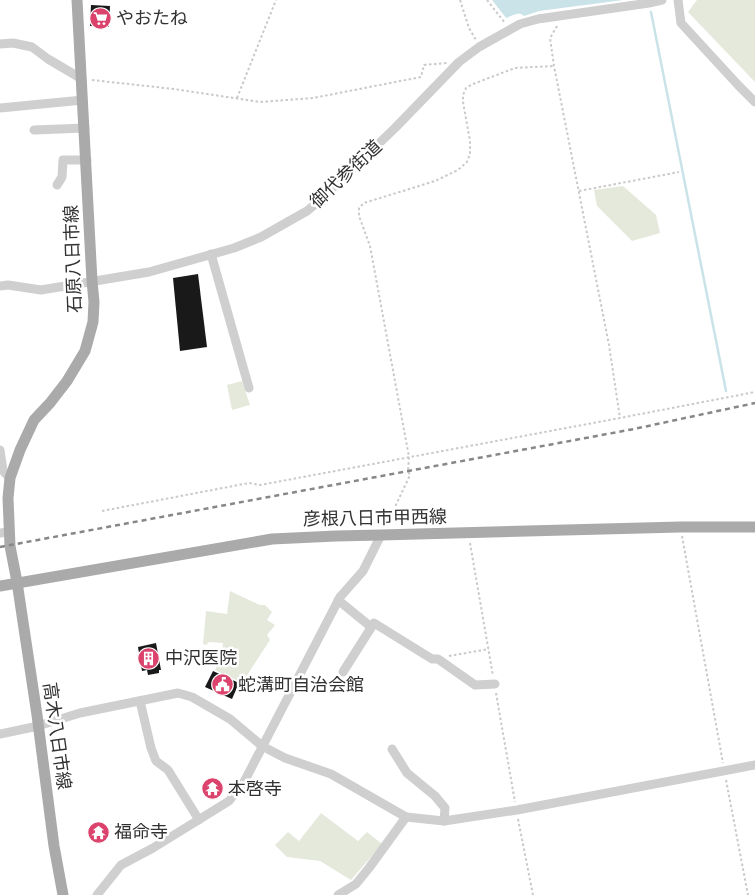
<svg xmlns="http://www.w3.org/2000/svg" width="755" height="895" font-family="'Golos Text','Noto Sans JP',sans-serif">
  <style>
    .green { fill: #e5e9dc }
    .water { fill: #cae3e8 }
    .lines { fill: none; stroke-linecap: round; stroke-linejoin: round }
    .stream { stroke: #cae3e8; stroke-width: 2.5 }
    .building { fill: #191919 }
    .path { stroke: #c9c9c9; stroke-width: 2; stroke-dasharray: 2.5 2.5; stroke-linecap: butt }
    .minor { stroke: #cfcfcf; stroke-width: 9 }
    .major { stroke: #aaa; stroke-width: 11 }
    .rail { stroke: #878787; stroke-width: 2.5; stroke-dasharray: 5 4; stroke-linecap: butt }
    .labels { text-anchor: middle; stroke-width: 5; stroke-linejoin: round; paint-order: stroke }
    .poi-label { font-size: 18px; fill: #323232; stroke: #fff; text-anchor: start }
    .street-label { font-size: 18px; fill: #323232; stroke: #fff }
  </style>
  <rect width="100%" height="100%" fill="#fff"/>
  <!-- green -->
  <g class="green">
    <polygon points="697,0 755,0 755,82 688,12"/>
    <polygon points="623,186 656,215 660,233 632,241 597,206 594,190"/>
    <polygon points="242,381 250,405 232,410 227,385"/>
    <polygon points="230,591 260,605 265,605 272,612 267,620 275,625 267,635 270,640 242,683 215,670 222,654 223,643 209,642 206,645 203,644 206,611 227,614"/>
    <polygon points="321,813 358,841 367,832 382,844 351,880 320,861 287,857 275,845 288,832 299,841"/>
  </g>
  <!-- water -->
  <path class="water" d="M492 0H623L539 11 524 16C519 11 512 16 506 18Z"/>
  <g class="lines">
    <!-- stream -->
    <polyline class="stream" points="651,12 726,391"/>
  </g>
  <!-- building -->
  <g class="building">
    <polygon points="91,5 110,6 109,27 90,26"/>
    <polygon points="198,274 207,347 180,351 173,278"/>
    <polygon points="156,643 161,670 159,670 159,673 148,675 147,670 142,671 138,647"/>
    <polygon points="213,671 239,683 232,699 205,687"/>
  </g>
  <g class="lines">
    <!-- path -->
    <g class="path">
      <polyline points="460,0 469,28 476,40"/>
      <polyline points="487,0 505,23"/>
      <polyline points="557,26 550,38 554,66 609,345 620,418"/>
      <polyline points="92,80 174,89 260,102 313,98 421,77 424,65 447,63"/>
      <polyline points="237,98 276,0"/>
      <polyline points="579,191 679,172"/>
      <polyline points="102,511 249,483 260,485 620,418 755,392"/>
      <polyline points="387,524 410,475 408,471 409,457 370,246 359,216 359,208 364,203 435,181 458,170 467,162 470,154 470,141 463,102 463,95 466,88 473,84 515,68 554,66"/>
      <polyline points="682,536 723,763"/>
      <polyline points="470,543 493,676"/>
      <polyline points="449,656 489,649"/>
      <polyline points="496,693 515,802"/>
      <polyline points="726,780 748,895"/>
      <polyline points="518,819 533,895"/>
    </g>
    <!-- minor -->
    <g class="minor">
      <polyline points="678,0 681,23 738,85 755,102"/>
      <polyline points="0,44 13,43 32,47 48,59 82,79"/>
      <polyline points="0,108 83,100"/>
      <polyline points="34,130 85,128"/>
      <polyline points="57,185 62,177 63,160 87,160"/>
      <polyline points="211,254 249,388"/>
      <polyline points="0,286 8,285 41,290 149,272 234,248 261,237 307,211 319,201 395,128 459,62 479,47 520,24 538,19 649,3 662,0"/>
      <polyline points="0,450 3,471 10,478"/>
      <polyline points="0,533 9,532"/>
      <polyline points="338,600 371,627"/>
      <polyline points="343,672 374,623 432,659 438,659 475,685 495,684"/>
      <polyline points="140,701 151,748 156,761 168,770 199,820"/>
      <polyline points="0,734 38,726 80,713 178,693 192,697 230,719 262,746 285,758 331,774 406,817 444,821 517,810 755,765"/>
      <polyline points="392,749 407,773 435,796 445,808 444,821"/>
      <polyline points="97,895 121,865 153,848 229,801 244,782 340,597 363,571 381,535"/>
      <polyline points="338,895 356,884 369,868 406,817"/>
    </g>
    <!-- major -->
    <g class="major">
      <polyline points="0,586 272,539 336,536 381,535 680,527 755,527"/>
      <polyline points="63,895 54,846 37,715 17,582 10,546 8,498 10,478 20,450 34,420 50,403 67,381 85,351 93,322 94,302 92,281 77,0"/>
    </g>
    <!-- rail -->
    <polyline class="rail" points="0,547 634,429 755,403"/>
  </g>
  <!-- icons -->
  <defs>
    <symbol id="supermarket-disc" viewBox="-11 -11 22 22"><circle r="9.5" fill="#db436d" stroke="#fff"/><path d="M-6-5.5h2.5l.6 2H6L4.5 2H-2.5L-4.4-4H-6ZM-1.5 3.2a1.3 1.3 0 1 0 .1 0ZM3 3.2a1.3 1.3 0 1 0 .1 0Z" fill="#fff"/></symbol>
    <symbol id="building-disc" viewBox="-11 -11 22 22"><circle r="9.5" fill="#db436d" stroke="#fff"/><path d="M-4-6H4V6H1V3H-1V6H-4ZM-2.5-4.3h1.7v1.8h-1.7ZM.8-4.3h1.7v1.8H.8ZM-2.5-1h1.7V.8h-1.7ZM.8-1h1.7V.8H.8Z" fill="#fff"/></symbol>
    <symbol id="civic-disc" viewBox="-11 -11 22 22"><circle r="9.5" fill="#db436d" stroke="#fff"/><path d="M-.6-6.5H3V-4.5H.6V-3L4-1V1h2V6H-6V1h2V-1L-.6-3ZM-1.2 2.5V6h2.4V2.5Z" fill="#fff"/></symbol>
    <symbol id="temple-disc" viewBox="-11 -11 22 22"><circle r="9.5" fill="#db436d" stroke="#fff"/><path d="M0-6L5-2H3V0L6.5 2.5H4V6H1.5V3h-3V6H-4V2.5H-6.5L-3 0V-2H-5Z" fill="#fff"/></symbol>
  </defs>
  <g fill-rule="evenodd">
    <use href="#supermarket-disc" x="88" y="6" width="25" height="25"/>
    <use href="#building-disc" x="136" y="646" width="25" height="25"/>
    <use href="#civic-disc" x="210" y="672" width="25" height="25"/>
    <use href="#temple-disc" x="200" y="776" width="25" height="25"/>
    <use href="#temple-disc" x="86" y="820" width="25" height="25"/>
  </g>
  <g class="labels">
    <!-- poi labels -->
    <g class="poi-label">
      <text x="116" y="24">やおたね</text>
      <text x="165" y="664">中沢医院</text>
      <text x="238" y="691">蛇溝町自治会館</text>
      <text x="228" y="795">本啓寺</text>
      <text x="114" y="838">福命寺</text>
    </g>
    <!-- street labels -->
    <g class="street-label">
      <text transform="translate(346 174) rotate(-43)" y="6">御代参街道</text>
      <text transform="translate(73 259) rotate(-92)" y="6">石原八日市線</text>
      <text transform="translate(375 518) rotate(-1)" y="6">彦根八日市甲西線</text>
      <text transform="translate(57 736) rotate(82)" y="6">高木八日市線</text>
    </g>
  </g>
</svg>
